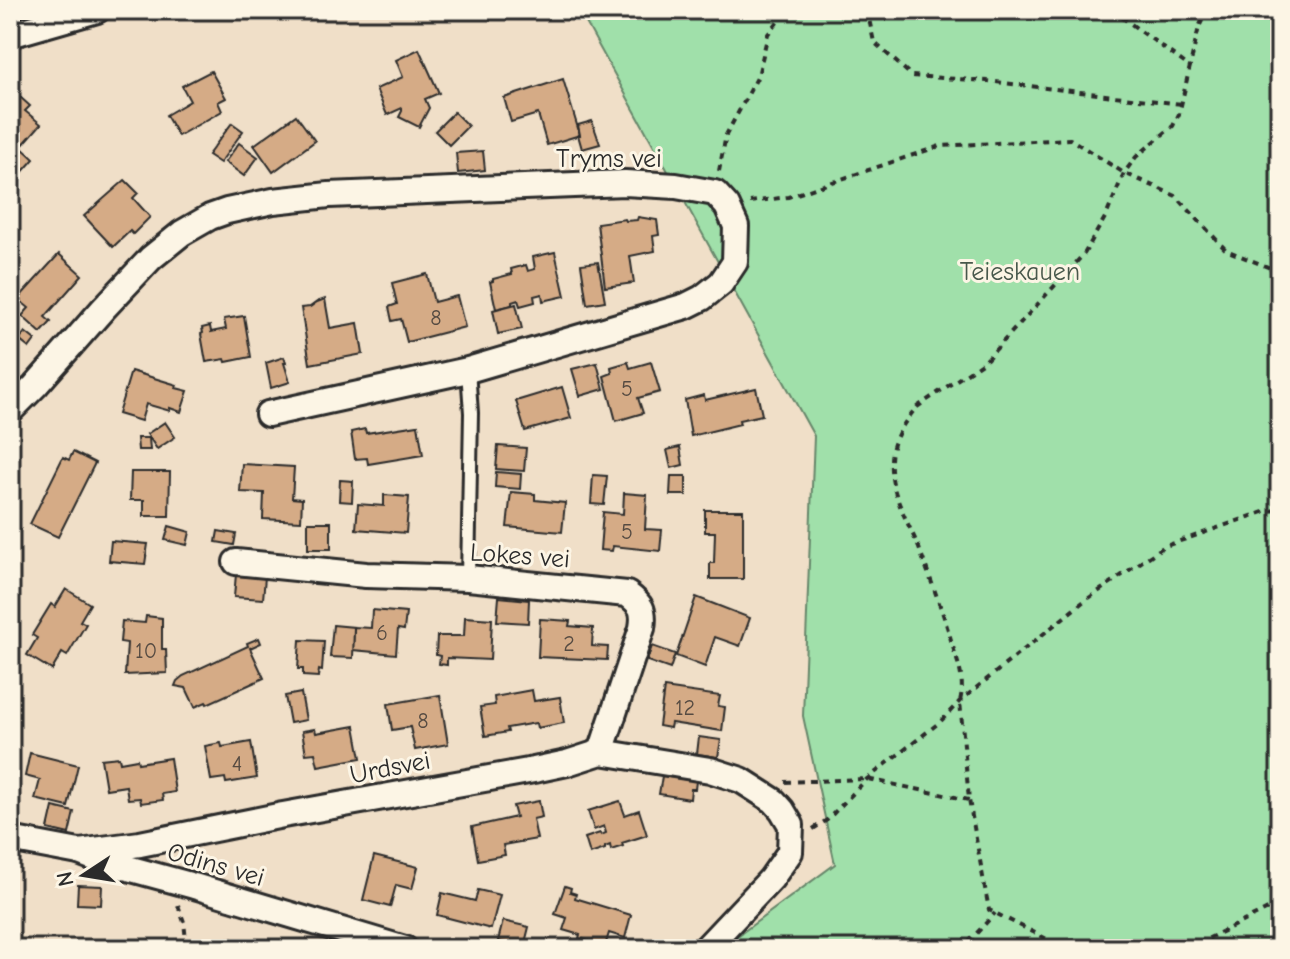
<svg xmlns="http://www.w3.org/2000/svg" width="1290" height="959" font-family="'Comic Neue',sans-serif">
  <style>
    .green { fill: #a0e0aa; stroke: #66866a; stroke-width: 2 }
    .building { fill: #d5ab86; stroke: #2b2b2b; stroke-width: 2 }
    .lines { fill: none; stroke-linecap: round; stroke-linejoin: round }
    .service-casing { stroke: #2b2b2b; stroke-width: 18 }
    .minor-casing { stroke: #2b2b2b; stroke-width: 30 }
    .path { stroke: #2b2b2b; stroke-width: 4; stroke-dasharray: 6 6; stroke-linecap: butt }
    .service { stroke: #fcf5e5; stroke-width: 12 }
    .minor { stroke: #fcf5e5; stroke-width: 24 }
    .labels { text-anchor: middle; stroke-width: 6; stroke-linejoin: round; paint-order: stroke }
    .number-label { font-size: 22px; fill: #564b42 }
    .street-label { font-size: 26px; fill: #2b2b2b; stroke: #fcf5e5 }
    .park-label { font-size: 26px; fill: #48584b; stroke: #fcf5e5 }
  </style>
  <rect width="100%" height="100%" fill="#f0dfc8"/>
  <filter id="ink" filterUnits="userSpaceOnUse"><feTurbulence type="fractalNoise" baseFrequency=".0125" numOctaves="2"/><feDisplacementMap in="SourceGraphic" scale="16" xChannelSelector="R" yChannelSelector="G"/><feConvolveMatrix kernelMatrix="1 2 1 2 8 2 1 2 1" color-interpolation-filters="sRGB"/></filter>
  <g filter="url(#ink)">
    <!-- green -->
    <polygon class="green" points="579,10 1280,10 1280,949 720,949 835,864 803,716 814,436"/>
    <!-- building -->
    <g class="building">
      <polygon points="419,49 439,93 425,99 429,108 419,127 399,117 402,111 402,108 387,115 376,89 403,77 396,60"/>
      <polygon points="211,71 226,98 218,102 222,111 178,136 166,115 190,101 182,86"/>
      <polygon points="563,79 580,135 547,145 538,114 511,122 504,98"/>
      <polygon points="10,88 30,106 25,111 41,124 21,147 34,159 10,186"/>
      <polygon points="454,112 468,126 449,145 435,131"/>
      <polygon points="296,115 315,141 273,172 254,145"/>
      <polygon points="592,121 600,144 582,149 578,135 580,135 578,125"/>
      <polygon points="232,123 243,131 220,163 208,155"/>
      <polygon points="239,143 258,157 244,176 225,162"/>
      <polygon points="483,151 485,170 458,173 456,153"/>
      <polygon points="125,180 138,193 133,198 150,217 133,234 130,231 113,247 84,216"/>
      <polygon points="638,217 657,220 659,235 653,236 655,251 630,256 634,283 605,287 597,223 625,219 626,221 637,220"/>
      <polygon points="555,252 565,296 543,301 542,294 534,296 535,302 520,306 518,300 512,302 512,305 496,309 490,282 493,281 493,279 512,274 511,269 526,265 528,271 535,269 533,257"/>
      <polygon points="59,254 82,275 45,317 51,322 41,333 22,316 29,308 18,299"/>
      <polygon points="598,262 605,301 587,304 581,264"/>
      <polygon points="427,274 434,302 457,296 465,327 407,342 401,319 392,321 389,307 397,304 392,283"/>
      <polygon points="325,299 330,328 358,323 363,354 310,364 301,308 310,307 317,302"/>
      <polygon points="516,304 522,329 498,334 493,310"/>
      <polygon points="244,316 251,357 226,362 225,359 206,362 201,334 203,333 202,328 210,326 211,332 226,329 224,319"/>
      <polygon points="25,332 35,340 29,348 19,340"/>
      <polygon points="10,335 20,343 10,356"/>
      <polygon points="284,357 286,363 284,363 290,382 271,388 266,363"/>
      <polygon points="628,362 630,368 651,362 660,392 638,398 643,413 616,421 604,376 612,373 611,367"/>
      <polygon points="597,363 604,389 580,396 572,369"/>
      <polygon points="131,371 177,385 176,388 188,391 181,412 170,408 170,411 146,404 141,421 118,414"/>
      <polygon points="562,387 571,418 525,431 516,401"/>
      <polygon points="756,388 762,415 739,420 740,424 691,436 685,400 704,395 705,400"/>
      <polygon points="165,422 175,437 157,449 147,434"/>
      <polygon points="418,425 423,455 368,464 367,458 355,459 351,432 365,429 366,433"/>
      <polygon points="137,438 149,438 150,450 138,450"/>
      <polygon points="498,446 526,448 524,471 496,469"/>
      <polygon points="680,447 683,465 671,468 667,450"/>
      <polygon points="73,452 95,463 58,537 30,524 63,457 69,460"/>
      <polygon points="242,464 294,467 292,498 302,499 301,521 263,519 264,493 240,492"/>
      <polygon points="131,472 170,472 169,516 144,516 144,500 130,500"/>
      <polygon points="496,472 521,474 520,489 495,487"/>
      <polygon points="593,475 607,476 604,505 591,504"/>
      <polygon points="671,476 686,476 686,495 670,495"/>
      <polygon points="340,480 353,481 352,502 339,501"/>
      <polygon points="511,492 535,494 535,500 565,503 562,532 507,527"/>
      <polygon points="624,493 647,495 645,529 662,530 660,551 613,546 612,551 600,550 603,512 623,514"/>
      <polygon points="384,495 409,497 406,533 356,529 358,504 384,506"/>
      <polygon points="705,510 743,510 743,579 710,579 710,563 714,563 715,532 705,532"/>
      <rect x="308" y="522" width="23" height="27"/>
      <polygon points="169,526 190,532 187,545 165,540"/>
      <polygon points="218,531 236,534 234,545 216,542"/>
      <polygon points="111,541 148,544 145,564 109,561"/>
      <polygon points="236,574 265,577 263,599 234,597"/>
      <polygon points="66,589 90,604 80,621 86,624 67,656 62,653 52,670 27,655 37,638 32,635 51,604 55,607"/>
      <polygon points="499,597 529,600 528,623 497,621"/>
      <polygon points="696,597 750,618 740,646 715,637 705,667 676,656"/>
      <polygon points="372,610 406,613 404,630 398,629 396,654 353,650 354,627 371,628"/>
      <polygon points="146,616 162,618 162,649 166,649 167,673 125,675 127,643 120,642 122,621 145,623"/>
      <polygon points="465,617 492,619 490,660 447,658 447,665 439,664 440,656 436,655 437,636 464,636"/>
      <polygon points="540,619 570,621 569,626 593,628 592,646 608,647 607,660 538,657"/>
      <polygon points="333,625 354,627 353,658 330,657"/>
      <polygon points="259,638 261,643 250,648 264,678 207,704 206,702 195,707 186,688 175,686 177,681 183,676 248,646 247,643"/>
      <polygon points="300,640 324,641 322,671 319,670 318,677 303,676 303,669 298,669"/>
      <polygon points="652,646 675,654 670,669 647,661"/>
      <polygon points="664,688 720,696 718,706 725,707 722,731 671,723 670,728 659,726"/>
      <polygon points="532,690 534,701 560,697 564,723 537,728 536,723 507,728 508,732 485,736 480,707 495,705 494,697"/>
      <polygon points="301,693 306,720 290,723 285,696"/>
      <polygon points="440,695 448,744 415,750 410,727 392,730 388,704"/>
      <polygon points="355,726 361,758 318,766 315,753 306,754 302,731 315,729 316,733"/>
      <polygon points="699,737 721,740 718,757 697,754"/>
      <polygon points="251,742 257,778 226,783 225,778 211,780 205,746 221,743 222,747"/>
      <polygon points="30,753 78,765 68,807 35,799 40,780 25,776"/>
      <polygon points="119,757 120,762 137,759 138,763 170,758 175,792 162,794 163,800 141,803 140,798 128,799 126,786 106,789 101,759"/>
      <polygon points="662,776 696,781 695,789 691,789 690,799 659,794"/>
      <polygon points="539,801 542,817 533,819 537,839 503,845 505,855 478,860 472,827 516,817 513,806"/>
      <polygon points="620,801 625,815 639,810 647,835 622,843 623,846 611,850 610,845 605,847 605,849 590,854 585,838 600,833 601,835 606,833 604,826 594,830 588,811"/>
      <polygon points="53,807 74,812 69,834 48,829"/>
      <polygon points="374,856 418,867 412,889 396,885 390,907 363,900"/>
      <polygon points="78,885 102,886 101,905 77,904"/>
      <polygon points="565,886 571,888 570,892 576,894 575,898 631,915 625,938 609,933 605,946 579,938 580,935 563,930 567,918 555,914"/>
      <polygon points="478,890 500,895 491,929 437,915 442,893 475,901"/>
      <polygon points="503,921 529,927 524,947 498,941"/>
      <polygon points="229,938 263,947 262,949 220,949 220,947 226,949"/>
    </g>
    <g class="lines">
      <defs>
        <polyline id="service" points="468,370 471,413 468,578"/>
        <g id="minor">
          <polyline points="10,35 97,10"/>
          <polyline points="10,411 35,386 103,309 151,258 182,233 210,217 227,211 273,201 329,195 625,183 676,186 715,193 727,206 736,226 735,262 721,283 702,298 686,306 468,370 268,414"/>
          <path d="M236 562 366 575 468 578 627 594C641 604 645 610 642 628L601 752"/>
          <polyline points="10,839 79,852 102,861 194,886 405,949"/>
          <polyline points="79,852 140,844 283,815 534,770 567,763 601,752 710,770 741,780 774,801 782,810 791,825 790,852 771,879 705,949"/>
        </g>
      </defs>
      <!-- service casing -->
      <use href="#service" class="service-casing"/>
      <!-- minor casing -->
      <use href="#minor" class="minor-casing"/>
      <!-- path -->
      <g class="path">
        <polyline points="867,10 874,42 912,76 987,81 1182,104"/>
        <polyline points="1112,10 1191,68"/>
        <polyline points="719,171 726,135 758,76 768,34 787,10"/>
        <polyline points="750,202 788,197 940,146 1070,139 1124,173 1176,196 1226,250 1280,272"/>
        <polyline points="785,782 867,779 969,800"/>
        <polyline points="813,829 827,820 867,779 940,722 960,701 1083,602 1163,547 1266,511 1280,510"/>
        <polyline points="178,905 184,922 187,949"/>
        <polyline points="959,949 966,945 995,913"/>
        <path d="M1128 949 1061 946 989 910 969 800 960 701C965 681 959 666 953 647 944 614 931 581 919 548 908 522 889 491 891 461 891 441 904 422 917 407L986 360 1084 254 1107 214 1124 173 1136 157 1173 126 1179 114 1199 27 1207 10"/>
        <polyline points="1187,949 1280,903"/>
      </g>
      <!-- service -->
      <use href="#service" class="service"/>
      <!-- minor -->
      <use href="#minor" class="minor"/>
    </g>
  </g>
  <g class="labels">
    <!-- number labels -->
    <g class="number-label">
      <text x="436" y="325">8</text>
      <text x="627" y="396">5</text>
      <text x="627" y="539">5</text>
      <text x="382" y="640">6</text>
      <text x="569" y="651">2</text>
      <text x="146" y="658">10</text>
      <text x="685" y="715">12</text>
      <text x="423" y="728">8</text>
      <text x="237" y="771">4</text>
    </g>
    <!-- street labels -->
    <g class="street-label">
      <text x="609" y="167">Tryms vei</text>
      <text transform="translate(520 555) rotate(4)" y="9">Lokes vei</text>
      <text transform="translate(390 767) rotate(-11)" y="9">Urdsvei</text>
      <text transform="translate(216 864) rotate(16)" y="9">Odins vei</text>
    </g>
    <!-- park labels -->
    <g class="park-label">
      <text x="1020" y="280">Teieskauen</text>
    </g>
  </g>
  <!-- margin -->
  <rect width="1290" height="959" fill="none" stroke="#fcf5e5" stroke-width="40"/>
  <rect x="20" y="20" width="1250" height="919" fill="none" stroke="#2b2b2b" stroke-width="3" filter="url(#ink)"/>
  <!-- north arrow -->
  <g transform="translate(84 875) rotate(258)" stroke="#fcf5e5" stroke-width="6" paint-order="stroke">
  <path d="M0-6L14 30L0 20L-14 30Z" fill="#2b2b2b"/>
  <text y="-12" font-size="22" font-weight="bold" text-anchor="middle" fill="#2b2b2b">N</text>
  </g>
</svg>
